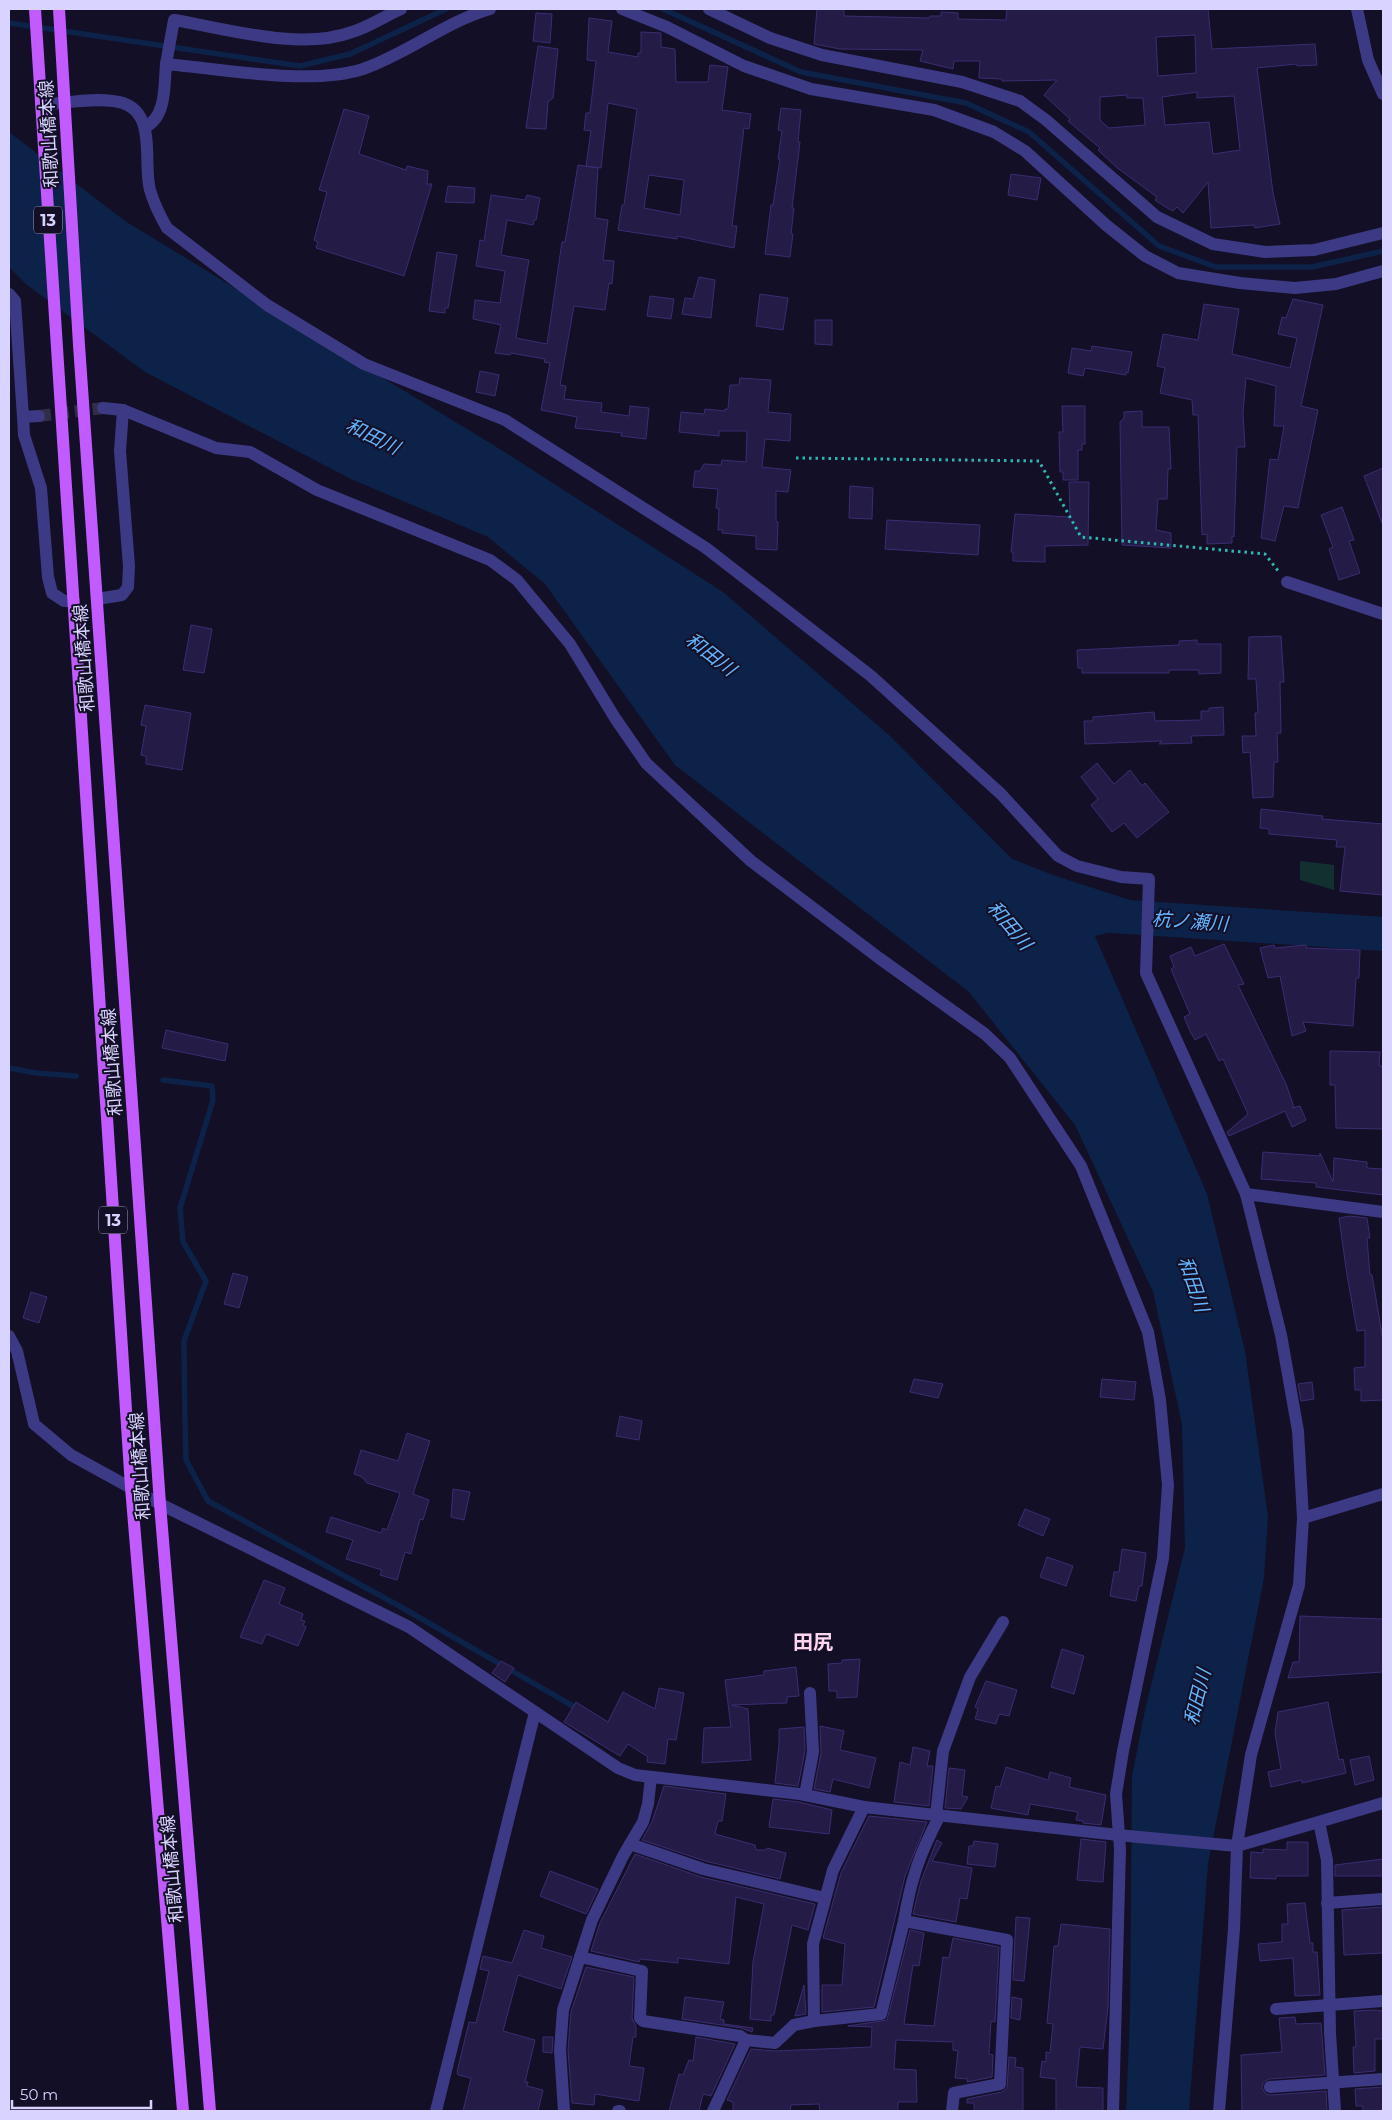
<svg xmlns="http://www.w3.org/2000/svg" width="1392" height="2120" font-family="Montserrat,'Noto Sans JP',sans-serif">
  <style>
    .green { fill: #12302f }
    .water { fill: #0c2248 }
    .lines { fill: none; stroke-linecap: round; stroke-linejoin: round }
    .stream { stroke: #0c2248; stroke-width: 5.5 }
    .river { stroke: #0c2248; stroke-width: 34 }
    .building { fill: #241b47; stroke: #3b2d73; fill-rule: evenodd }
    .minor-tunnel { stroke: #312d47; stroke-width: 12; stroke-dasharray: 12 6; stroke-linecap: butt }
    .path { stroke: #2fb8b0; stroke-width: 3; stroke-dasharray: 2.5 4; stroke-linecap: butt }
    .minor { stroke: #3d3a85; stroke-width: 12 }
    .major { stroke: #c25bff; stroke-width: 12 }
    .labels { text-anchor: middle; stroke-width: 4; stroke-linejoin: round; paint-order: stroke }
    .shield { fill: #130f26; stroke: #9e99be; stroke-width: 1 }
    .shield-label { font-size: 16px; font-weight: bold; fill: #d9d4ff }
    .street-label { font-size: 18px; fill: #d9d4ff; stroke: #130f26 }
    .water-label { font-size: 19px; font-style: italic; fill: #62b6ff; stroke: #130f26 }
    .quarter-label { font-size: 20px; font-weight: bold; fill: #ffd6f0; stroke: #130f26 }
  </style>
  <rect width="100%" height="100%" fill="#130f26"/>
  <!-- green -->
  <polygon class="green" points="1300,861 1334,865 1334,890 1300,880"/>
  <!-- water -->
  <polygon class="water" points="9,132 125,221 495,446 723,592 889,735 1012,859 1053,875 1130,900 1129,928 1095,936 1207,1194 1245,1351 1268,1517 1264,1578 1208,1864 1189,2111 1126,2111 1130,2015 1132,1776 1145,1710 1185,1548 1182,1424 1153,1292 1075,1125 969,992 675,765 545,584 488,537 351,479 145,372 27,285 9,267"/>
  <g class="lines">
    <!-- stream -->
    <g class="stream">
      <polyline points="663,9 801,72 966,103 1029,132 1159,246 1216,267 1312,267 1383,251"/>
      <polyline points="9,23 300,66 350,54 446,9"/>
      <polyline points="9,1068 36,1073 76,1076"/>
      <polyline points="163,1080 212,1086 213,1100 180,1208 183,1242 206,1281 184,1341 185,1421 186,1460 208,1501 401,1607 573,1706"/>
    </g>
    <!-- river -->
    <polyline class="river" points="1083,914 1383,934"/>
  </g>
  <!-- building -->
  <g class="building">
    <path d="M817 9H844V16L929 18 930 16H941V12L958 13V19L1006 20 1007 9H1208L1212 49 1315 44 1317 65 1297 66V64L1257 68 1273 193 1280 224 1255 228 1254 225 1211 228 1208 182 1183 213 1177 207 1173 211 1167 208 1155 200 1157 197 1116 167 1098 150 1100 148 1068 121 1070 119 1044 95 1057 80 1002 81V79L979 78 980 61H954L953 69 920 61 923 50 840 49 814 44ZM1195 35 1196 73 1158 76 1156 37ZM1197 92V98L1234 96 1240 150 1213 154 1209 122 1165 125 1162 97ZM1127 95V98H1143L1145 125 1109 128 1100 120V97Z"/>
    <polygon points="536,13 552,14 550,43 533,41"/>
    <path d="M589 18 612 21 608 52 638 57V53H641V32L661 33V47L675 49 676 82H708L710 65 728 67 722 110 751 114 749 129 744 128 732 226H737L734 248 677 236V239L618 230 622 205H624L637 109 608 103 601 168 586 166 591 131 584 130 586 113H590L596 61 587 60ZM649 175 684 180 680 215 644 208Z"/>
    <polygon points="538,46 558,49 553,98 548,102 546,129 526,128"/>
    <polygon points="781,108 801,110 798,142 800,142 792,208 794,208 791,234 793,234 790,257 765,254 771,205 773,205 780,159 778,159 782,131 778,130"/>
    <polygon points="344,109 369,116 359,154 406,170 407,166 428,171 427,184 432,184 404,276 316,248 318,242 314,240 327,192 319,190"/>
    <polygon points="578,165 598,168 595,218 608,220 603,260 614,261 612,284 609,283 605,310 574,306 560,385 566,386 564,399 602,403 601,412 629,416 630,406 649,408 646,439 621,436 622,433 575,428 577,417 541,410 550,363 544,362 545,359 511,353 510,355 495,353 501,325 473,319 475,300 500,303 505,271 476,266 480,240 484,241 491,195 525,200 527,195 540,198 536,220 534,220 533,225 507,220 501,255 529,260 516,338 547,344 562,242 565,242"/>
    <polygon points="1011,174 1041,178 1037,200 1008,195"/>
    <polygon points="448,186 475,188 474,203 445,202"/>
    <polygon points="437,252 457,255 448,308 445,308 445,313 429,311"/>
    <polygon points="699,277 715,280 711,318 682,314 685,298 693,299"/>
    <polygon points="760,294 788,298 783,330 756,326"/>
    <polygon points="650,296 674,299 671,319 647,316"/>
    <polygon points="1293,299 1323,305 1301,406 1318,410 1298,508 1284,506 1275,541 1261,538 1270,459 1278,460 1284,426 1274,426 1276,386 1246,378 1243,413 1245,447 1237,447 1234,537 1232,536 1232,543 1207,544 1207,534 1202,535 1198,415 1193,415 1192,400 1160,393 1165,368 1157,366 1163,334 1198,340 1204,304 1239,309 1232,354 1290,368 1297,338 1278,334 1282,317 1286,318"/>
    <polygon points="815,320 832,320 832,345 815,344"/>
    <polygon points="1092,346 1132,352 1128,373 1126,372 1126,375 1085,368 1083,376 1068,373 1072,348 1091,351"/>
    <polygon points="480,371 499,375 495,396 476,392"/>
    <polygon points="740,378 771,380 768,412 791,414 790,441 765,439 762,467 791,470 788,492 776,491 776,521 778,522 777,550 756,549 756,536 722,533 723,530 718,530 719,509 716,508 718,489 693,487 695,471 700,471 704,464 721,465 722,460 746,462 747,431 719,431 719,436 679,432 681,412 704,414 705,409 725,411 725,409 728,409 730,385 739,385"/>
    <polygon points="1062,406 1085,406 1085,444 1082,444 1082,450 1078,450 1078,480 1063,480 1063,472 1060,472 1059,432 1063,432"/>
    <polygon points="1142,411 1142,427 1169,427 1171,469 1168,469 1167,499 1158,499 1156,530 1171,533 1171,548 1122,545 1120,422 1124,418 1124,412"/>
    <polygon points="1383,468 1383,523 1382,523 1364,476"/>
    <polygon points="1069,482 1089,482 1088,545 1045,546 1045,562 1013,561 1013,552 1011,552 1015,514 1070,517"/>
    <polygon points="850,486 873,488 872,519 849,518"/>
    <polygon points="1342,507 1354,540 1349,541 1360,573 1339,580 1329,549 1333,547 1321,515"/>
    <polygon points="887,520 980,525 978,555 885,549"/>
    <polygon points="191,625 212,629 204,673 183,670"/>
    <polygon points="1281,636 1284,682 1280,682 1281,733 1277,733 1278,762 1274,762 1273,797 1253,798 1250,752 1243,753 1242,736 1256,736 1255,713 1258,713 1256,679 1248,679 1249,637"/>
    <polygon points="1197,640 1197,644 1221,644 1221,673 1199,674 1199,670 1169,670 1169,673 1082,673 1082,668 1078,668 1077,650 1179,645 1179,641"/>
    <polygon points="145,705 191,713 182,770 146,764 146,756 141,755 146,726 141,725"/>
    <polygon points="1223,707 1224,735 1191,736 1192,743 1159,744 1162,741 1085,744 1084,721 1093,721 1093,717 1154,712 1155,721 1201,720 1201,711 1209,711 1209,708"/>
    <polygon points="1097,763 1114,784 1130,770 1142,786 1145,783 1169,812 1137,838 1124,823 1112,832 1091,805 1098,799 1081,777"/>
    <polygon points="1261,809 1323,816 1322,819 1383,824 1383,895 1340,891 1345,847 1336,847 1337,840 1269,834 1269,829 1260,828"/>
    <polygon points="1224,944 1244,984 1238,985 1286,1084 1294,1107 1292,1108 1300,1106 1306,1120 1292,1127 1285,1111 1229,1136 1227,1132 1248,1114 1223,1059 1219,1061 1206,1034 1195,1040 1190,1031 1184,1017 1190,1014 1171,969 1174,967 1170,956 1191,947 1195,956"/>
    <polygon points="1274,945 1275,948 1306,945 1306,948 1360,950 1359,978 1356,978 1353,1026 1303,1022 1306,1031 1292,1036 1280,976 1268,978 1260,948"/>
    <polygon points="166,1030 228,1044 225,1061 162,1048"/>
    <polygon points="1330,1051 1380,1052 1379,1066 1383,1066 1383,1129 1336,1128 1335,1085 1330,1085"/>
    <polygon points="1263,1152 1320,1156 1320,1153 1333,1182 1334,1158 1367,1162 1367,1168 1383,1169 1383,1195 1316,1187 1316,1183 1261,1179"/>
    <polygon points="1350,1216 1367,1218 1370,1238 1367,1238 1370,1275 1372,1275 1383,1340 1383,1400 1361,1401 1361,1390 1355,1390 1354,1368 1365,1367 1365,1330 1357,1331 1347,1275 1339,1218"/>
    <polygon points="233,1273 248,1277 239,1308 224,1304"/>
    <polygon points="31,1292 47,1297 39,1323 23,1318"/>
    <polygon points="914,1379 943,1384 938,1398 910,1392"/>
    <polygon points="1102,1379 1136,1382 1134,1400 1100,1397"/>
    <polygon points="1312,1382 1314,1399 1301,1401 1298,1384"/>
    <polygon points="620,1416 642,1421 639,1440 616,1436"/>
    <polygon points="407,1433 430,1441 413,1494 429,1500 423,1520 420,1519 411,1554 405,1552 397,1580 380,1575 382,1570 346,1559 353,1540 326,1532 331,1517 381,1533 383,1528 387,1530 400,1493 367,1483 362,1477 354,1474 361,1450 398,1461"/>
    <polygon points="453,1489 470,1492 464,1520 451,1517"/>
    <polygon points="1025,1509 1050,1519 1043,1536 1018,1525"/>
    <polygon points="1122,1549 1146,1553 1142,1586 1139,1586 1136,1601 1110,1596 1114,1572 1119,1572"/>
    <polygon points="1047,1557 1073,1566 1066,1586 1040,1577"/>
    <polygon points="264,1580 285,1588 279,1604 303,1614 301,1620 305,1621 303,1625 306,1627 298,1646 266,1634 262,1644 240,1637"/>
    <polygon points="1300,1616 1383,1619 1383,1672 1288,1678 1293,1662 1299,1662"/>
    <polygon points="1062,1649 1084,1656 1074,1694 1051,1687"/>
    <polygon points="860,1659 857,1697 837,1698 837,1691 829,1691 828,1664 842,1663 842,1660"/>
    <polygon points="501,1661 514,1668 505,1682 492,1673"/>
    <polygon points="796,1667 799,1696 787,1697 787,1703 732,1705 748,1709 751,1760 702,1763 704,1728 731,1727 725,1680 764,1675 764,1671"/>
    <polygon points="986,1681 1017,1690 1009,1716 999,1714 996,1724 975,1719 978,1709 975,1707"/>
    <polygon points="659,1688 684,1693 676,1740 668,1739 665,1764 647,1762 648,1757 628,1744 620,1756 564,1722 576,1702 608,1722 623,1692 655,1709"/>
    <polygon points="1328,1702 1339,1760 1343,1759 1346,1773 1302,1783 1302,1780 1271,1787 1268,1772 1281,1769 1275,1733 1278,1712"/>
    <polygon points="820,1726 844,1731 840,1750 876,1758 869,1788 833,1779 830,1792 814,1789 821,1753"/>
    <polygon points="804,1727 805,1751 798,1786 775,1783 779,1744 779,1729"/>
    <polygon points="913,1747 930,1751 927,1766 933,1766 929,1806 894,1802 900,1762 910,1765"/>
    <polygon points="1369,1756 1374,1780 1355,1785 1350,1760"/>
    <polygon points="1006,1767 1048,1780 1050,1772 1071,1778 1069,1787 1106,1795 1101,1825 1083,1823 1083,1821 1076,1820 1078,1812 1030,1804 1028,1815 991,1808 996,1786 1000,1787"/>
    <polygon points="949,1768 965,1770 962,1796 968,1797 961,1809 945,1808"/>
    <polygon points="664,1786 726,1794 722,1821 718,1821 715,1834 755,1845 756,1850 766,1850 767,1848 786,1853 780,1879 705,1861 642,1840 652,1822"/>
    <polygon points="773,1799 799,1802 832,1810 829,1834 769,1827"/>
    <polygon points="869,1816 927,1822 905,1876 874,2007 822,2012 822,1985 842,1985 845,1944 823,1938 841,1873"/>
    <polygon points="1081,1839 1106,1842 1103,1882 1077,1880"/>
    <polygon points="937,1840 942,1843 932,1861 972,1868 967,1899 960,1898 956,1922 913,1914 921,1881"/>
    <polygon points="974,1841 998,1844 995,1867 967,1864 969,1846 973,1846"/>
    <polygon points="1287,1842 1308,1842 1308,1876 1276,1876 1276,1879 1250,1878 1251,1852 1263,1853 1263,1849 1287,1850"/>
    <polygon points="635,1854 701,1877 815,1904 808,1930 792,1925 774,2015 771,2015 771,2021 750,2019 753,1962 764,1904 736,1897 729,1964 678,1958 678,1963 640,1959 639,1962 591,1951 600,1923"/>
    <polygon points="1383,1859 1383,1876 1335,1876 1335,1865"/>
    <polygon points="550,1871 598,1889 586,1914 540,1896"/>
    <polygon points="1305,1903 1310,1943 1313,1943 1313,1952 1317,1952 1320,1995 1295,1996 1293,1958 1260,1961 1258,1944 1282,1942 1282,1924 1288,1924 1287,1904"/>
    <polygon points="1383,1907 1383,1953 1344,1955 1342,1910"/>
    <polygon points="1016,1917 1030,1918 1024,1981 1013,1980"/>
    <polygon points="1061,1924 1110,1929 1108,2007 1103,2049 1080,2047 1076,2087 1103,2088 1103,2111 1056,2111 1056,2079 1040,2077 1042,2061 1046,2062 1046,2052 1050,2053 1053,2024 1047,2023 1054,1946 1058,1946"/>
    <polygon points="524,1930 544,1936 541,1948 572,1957 561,1989 518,1975 503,2031 535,2040 525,2082 528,2082 527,2086 543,2090 538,2111 463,2111 471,2078 458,2075 457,2072 469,2022 476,2023 489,1971 480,1969 483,1956 512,1963"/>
    <polygon points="910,1930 924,1933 919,1966 913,1965 904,2024 934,2026 943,1957 949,1958 953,1938 999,1947 995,2022 991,2021 989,2054 993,2055 992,2077 967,2082 968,2079 955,2078 958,2051 953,2050 953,2042 896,2040 894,2069 916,2070 917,2102 898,2102 898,2111 820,2111 819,2104 791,2105 790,2111 733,2111 733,2102 727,2100 751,2049 774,2051 871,2047 872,2027 848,2026 887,2020"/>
    <polygon points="586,1967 634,1977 632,2018 636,2026 636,2037 633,2037 629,2066 644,2068 639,2101 595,2094 594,2105 572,2103 568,2050 571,2012"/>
    <polygon points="804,1985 806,2014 795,2016"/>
    <polygon points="685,1997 724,2002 720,2019 724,2020 724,2024 753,2028 752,2032 741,2028 682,2019"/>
    <polygon points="1012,1997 1022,1999 1020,2020 1011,2018"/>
    <polygon points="1375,2010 1383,2011 1383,2039 1375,2039 1375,2071 1354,2073 1353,2047 1356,2047 1354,2011"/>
    <polygon points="1295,2017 1296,2024 1321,2023 1325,2075 1269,2079 1263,2083 1262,2088 1266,2094 1271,2095 1326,2091 1327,2111 1242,2111 1241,2055 1282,2052 1279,2018"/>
    <polygon points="543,2037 553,2037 552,2053 543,2052"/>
    <polygon points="696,2037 735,2044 711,2096 703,2094 699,2111 669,2111 679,2074 683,2075 689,2060 693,2061"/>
    <polygon points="1009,2057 1016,2058 1015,2067 1023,2068 1023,2111 974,2111 974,2103 967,2103 967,2099 1002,2092 1007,2088"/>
    <polygon points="1383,2087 1383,2110 1363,2111 1363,2106 1356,2106 1355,2089"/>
  </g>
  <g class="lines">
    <!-- minor-tunnel -->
    <polyline class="minor-tunnel" points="39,416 103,408"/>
    <!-- path -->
    <polyline class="path" points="796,458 1039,461 1081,537 1265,554 1279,572"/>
    <!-- minor -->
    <g class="minor">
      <polyline points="622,9 667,27 744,66 811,89 934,110 994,132 1025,151 1106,225 1145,256 1178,273 1240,283 1295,288 1336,284 1383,271"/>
      <polyline points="709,9 770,38 822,55 962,82 1020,101 1046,120 1157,217 1213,244 1265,252 1314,250 1383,233"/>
      <polyline points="1357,9 1368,60 1383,94"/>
      <path d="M166 64 174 20C228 29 300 51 352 32 369 27 385 16 401 9"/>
      <path d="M41 105C64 103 90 98 113 101 160 106 142 161 150 190 154 204 160 216 167 228L267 305 364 364 505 420 706 548 871 676 1001 794 1058 856 1077 866 1121 877 1149 879 1146 973 1246 1194 1281 1335 1298 1431 1303 1518 1299 1585 1251 1755 1237 1846 1234 1929 1219 2111"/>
      <path d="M145 127C167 117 164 84 166 64 222 69 311 86 363 69 407 54 445 22 490 9"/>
      <polyline points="9,294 15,301 23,417 39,416"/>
      <polyline points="103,408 123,410 216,448 250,452 317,490 490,560 517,580 570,644 615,718 646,763 751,861 879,958 985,1034 1010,1058 1081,1166 1148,1332 1160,1400 1168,1485 1163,1558 1123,1751 1116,1794 1120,1849 1113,2111"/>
      <polyline points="23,417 24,435 41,488 48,577 52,593 64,601 74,601"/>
      <polyline points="1287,582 1383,614"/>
      <polyline points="97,599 122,595 128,587 129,566 120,451 123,410"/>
      <polyline points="1246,1194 1383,1212"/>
      <polyline points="9,1336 17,1351 34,1424 71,1455 160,1504 409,1627 618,1768 635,1775 800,1794 864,1807 1128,1836 1237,1846 1383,1803"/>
      <polyline points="1303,1518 1383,1494"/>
      <polyline points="805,1795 813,1752 810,1693"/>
      <polyline points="936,1815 943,1751 970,1677 1003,1622"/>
      <path d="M940 1815C920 1853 911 1878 904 1921L1007 1940 1000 2084 954 2093 952 2111"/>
      <polyline points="1319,1822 1327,1860 1330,2033 1335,2111"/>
      <polyline points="630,1844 703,1869 825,1898"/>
      <polyline points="1327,1903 1383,1899"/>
      <polyline points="580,1957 642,1971 640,2018 643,2021 740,2036 746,2040"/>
      <polyline points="1276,2009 1383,2001"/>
      <polyline points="814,2021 813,1944 833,1870 864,1807"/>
      <polyline points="1270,2087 1383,2079"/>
      <polyline points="436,2111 535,1712"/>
      <polyline points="564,2111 560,2050 563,2010 592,1920 623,1856 643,1822 648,1804 651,1777"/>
      <polyline points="618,2111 620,2111"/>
      <polyline points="713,2111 746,2040 775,2043 794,2025 814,2021 881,2014 904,1921"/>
    </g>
    <!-- major -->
    <g class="major">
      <polyline points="35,9 131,1487 183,2111"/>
      <polyline points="59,9 79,345 160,1504 210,2111"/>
    </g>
  </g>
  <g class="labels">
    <!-- shield labels -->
    <g class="shield">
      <rect x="34" y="206.5" width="28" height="27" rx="4"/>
      <rect x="99" y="1206.5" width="28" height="27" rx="4"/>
    </g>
    <g class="shield-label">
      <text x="48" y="226">13</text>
      <text x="113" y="1226">13</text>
    </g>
    <!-- street labels -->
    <g class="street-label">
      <text transform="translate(49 134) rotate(-93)" y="6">和歌山橋本線</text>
      <text transform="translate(84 658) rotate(-94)" y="6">和歌山橋本線</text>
      <text transform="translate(112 1062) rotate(-94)" y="6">和歌山橋本線</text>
      <text transform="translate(140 1466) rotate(-94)" y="6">和歌山橋本線</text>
      <text transform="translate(172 1869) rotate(-95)" y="6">和歌山橋本線</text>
    </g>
    <!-- water labels -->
    <g class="water-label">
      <text transform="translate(373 436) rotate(26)" y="7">和田川</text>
      <text transform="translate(711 654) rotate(38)" y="7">和田川</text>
      <text transform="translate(1190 921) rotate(4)" y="7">杭ノ瀬川</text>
      <text transform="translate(1010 925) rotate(50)" y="7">和田川</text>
      <text transform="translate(1194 1284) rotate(71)" y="7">和田川</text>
      <text transform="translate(1197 1697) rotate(-76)" y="7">和田川</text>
    </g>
    <!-- quarter labels -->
    <g class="quarter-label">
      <text x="813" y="1649">田尻</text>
    </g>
  </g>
  <!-- border -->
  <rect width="1392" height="2120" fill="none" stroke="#d9d4ff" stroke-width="20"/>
  <!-- scale -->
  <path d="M12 2100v8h139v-8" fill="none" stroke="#d9d4ff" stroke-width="2.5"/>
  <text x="20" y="2100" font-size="15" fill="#d9d4ff" stroke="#130f26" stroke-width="4" paint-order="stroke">50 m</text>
</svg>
